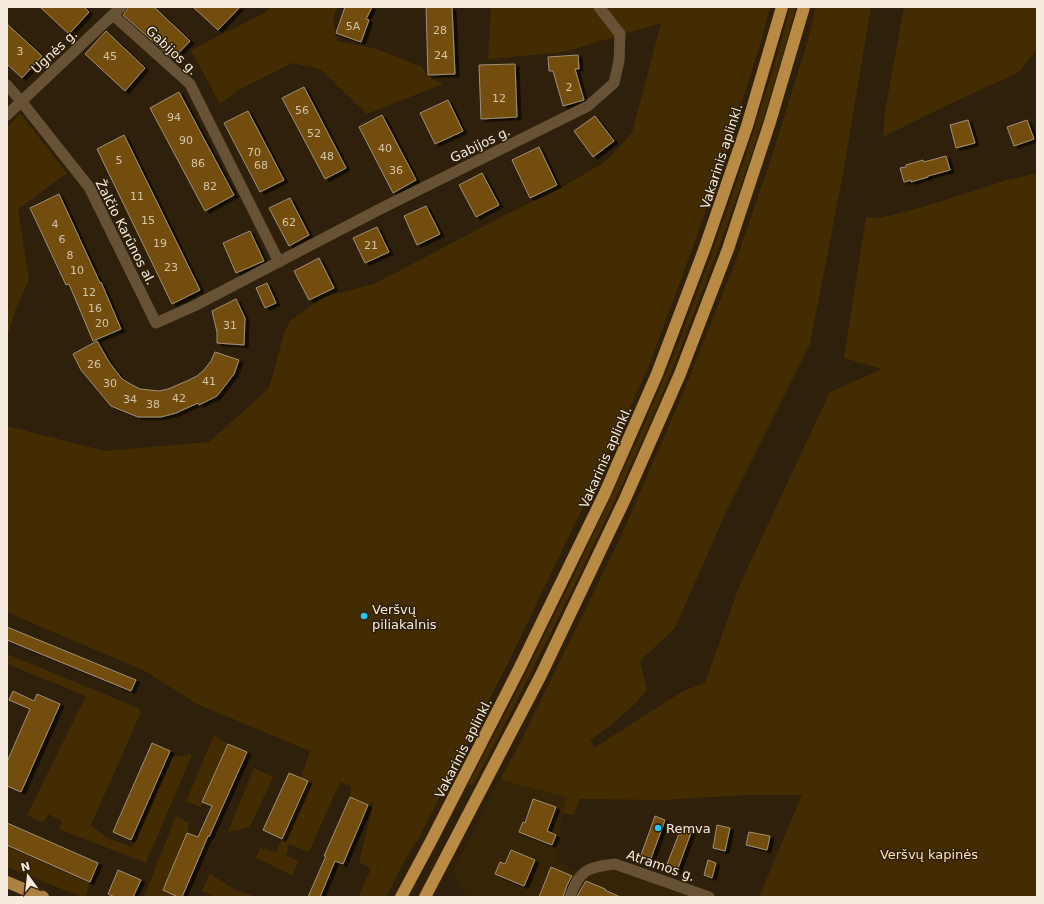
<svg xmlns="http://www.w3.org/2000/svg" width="1044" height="904" font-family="'DejaVu Sans',sans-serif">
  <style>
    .built { fill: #362406 }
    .green { fill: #442c02 }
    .building { fill: #724d0a; stroke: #a18f77; filter: url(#shadow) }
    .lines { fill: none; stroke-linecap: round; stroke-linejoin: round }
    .minor { stroke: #675236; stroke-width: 11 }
    .primary { stroke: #ab8142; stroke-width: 12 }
    .trunk { stroke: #b88a44; stroke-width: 12 }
    .poi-dot { fill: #1ec9fd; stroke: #2e200a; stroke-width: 1.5 }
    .labels { text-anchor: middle; stroke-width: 3; stroke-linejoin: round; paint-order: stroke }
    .number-label { font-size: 11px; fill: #d4c4a9 }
    .street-label { font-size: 13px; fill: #f5ebde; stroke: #2e200a }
    .poi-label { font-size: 13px; fill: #f5ebde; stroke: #2e200a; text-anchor: start }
    .park-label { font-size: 13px; fill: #fbe0bb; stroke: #2e200a }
  </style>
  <defs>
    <filter id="shadow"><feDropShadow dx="4" dy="2.5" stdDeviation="0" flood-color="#0009"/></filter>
  </defs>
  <rect width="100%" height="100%" fill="#2e200a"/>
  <!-- built -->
  <polygon class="built" points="500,780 567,797 563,813 557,859 581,874 615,864 709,897 467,897 453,871 461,855"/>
  <!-- green -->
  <g class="green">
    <polygon points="271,7 337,7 333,19 337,41 377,49 422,67 427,76 443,84 367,114 320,69 292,63 238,90 220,104 191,50 268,11"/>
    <polygon points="491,7 770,7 760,45 724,159 691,252 650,363 598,479 577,519 512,655 420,836 408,854 386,897 358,897 371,869 359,862 374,802 368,805 350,797 351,786 340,782 309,852 289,844 286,856 299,861 292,875 256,858 260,848 276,852 308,782 301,778 310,751 197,704 145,671 7,612 7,426 105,451 209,442 269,388 285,330 292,319 324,297 374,284 511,212 564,186 605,162 632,133 661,23 564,52 488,59"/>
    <path d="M790 7H796C768 111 733 213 694 313 678 355 662 398 643 439 590 557 532 672 473 786L468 784 513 699 575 573 639 436 679 342 712 253 747 152 779 50Z"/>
    <polygon points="816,7 871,7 843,174 810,344 725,514 675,628 640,661 647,690 637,702 611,725 590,740 594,748 683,691 705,683 740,584 830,392 882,369 844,358 866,217 880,218 920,208 1007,180 1037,173 1037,897 759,897 802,795 746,795 664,800 580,799 574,815 563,813 567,797 500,780 519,745 621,536 681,398 735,263 770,162 806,47"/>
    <polygon points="904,7 1037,7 1037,49 1019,72 950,104 883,137 885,111"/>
    <polygon points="20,113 67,173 18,209 29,280 16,308 7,337 7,128"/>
    <polygon points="7,654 138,708 141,712 91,825 107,838 132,847 172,757 184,756 189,754 192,755 146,863 59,829 62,821 48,814 43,823 27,815 86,696 7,664"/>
    <polygon points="214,735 228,744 201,807 186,802"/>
    <polygon points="254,768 273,777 250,827 228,832"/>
    <polygon points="176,816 189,823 187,833 163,890 178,897 144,897"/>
    <polygon points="7,845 90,882 86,897 82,897 7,867"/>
    <polygon points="210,874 237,891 254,896 255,897 216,897 202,891"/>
  </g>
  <!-- building -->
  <g class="building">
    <polygon points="40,7 84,7 89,12 69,34"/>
    <polygon points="129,7 154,7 190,41 173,59 123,15"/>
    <polygon points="193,7 240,7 218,30"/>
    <polygon points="345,7 372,7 366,19 369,20 361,42 336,33"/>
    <polygon points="426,7 452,7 455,74 428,75"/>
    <polygon points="7,24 42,56 22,78 7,64"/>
    <polygon points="106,31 145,68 125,91 85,54"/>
    <polygon points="578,55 579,69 575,69 584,100 563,106 553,71 549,71 548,57"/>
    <polygon points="515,64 517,117 481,119 479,65"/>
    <polygon points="304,87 346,168 325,179 282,98"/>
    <polygon points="179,92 234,195 205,211 150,108"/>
    <polygon points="448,100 463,131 435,144 420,113"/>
    <polygon points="248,111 284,180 260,192 224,123"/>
    <polygon points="382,115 416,180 393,193 359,127"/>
    <polygon points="595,116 614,141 593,157 574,131"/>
    <polygon points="968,120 975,143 956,148 950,125"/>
    <polygon points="1027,120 1034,139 1014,146 1007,127"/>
    <polygon points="124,135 200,290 172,304 97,149"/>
    <polygon points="539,147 557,185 530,198 512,160"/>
    <polygon points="946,156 950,170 928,176 928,177 911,182 911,180 904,182 900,168 906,167 906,165 923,160 924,162"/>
    <polygon points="482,173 499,205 476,217 459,185"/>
    <polygon points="59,194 100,283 101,282 121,329 93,341 69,284 66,285 30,208"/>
    <polygon points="290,198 309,235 289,246 269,208"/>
    <polygon points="426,206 440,234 417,245 404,216"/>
    <polygon points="377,227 389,252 365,263 353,238"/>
    <polygon points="250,231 264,261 236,273 223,243"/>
    <polygon points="319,258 334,288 309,300 294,271"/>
    <polygon points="267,283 276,303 265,308 256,288"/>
    <polygon points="236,299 245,318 244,345 217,343 217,332 212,311"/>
    <polygon points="97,341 109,362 122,379 132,385 140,389 159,391 168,389 187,381 197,376 204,370 211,361 215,352 239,360 234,374 217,396 199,405 198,403 176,413 161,417 138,417 111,406 81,370 73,354"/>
    <polygon points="7,627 136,680 131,691 7,640"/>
    <polygon points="13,691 34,701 37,694 60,704 21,792 7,786 7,762 30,709 9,700"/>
    <polygon points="152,743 170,751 131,840 113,832"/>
    <polygon points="228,744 247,752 209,837 208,836 182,897 178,897 163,890 187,833 198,837 212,806 202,802"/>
    <polygon points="289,773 308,781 282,839 263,830"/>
    <polygon points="350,797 368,805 343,864 335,861 320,897 308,897 326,856 324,856"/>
    <polygon points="533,799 556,807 547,831 556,835 552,845 519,832 523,822 525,823"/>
    <polygon points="655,816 665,820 650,861 640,858"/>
    <polygon points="7,823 98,863 90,882 7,845"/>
    <polygon points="717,825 730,828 725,851 713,848"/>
    <polygon points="682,826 692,830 677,871 666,867"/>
    <polygon points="749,832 770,836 767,850 746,845"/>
    <polygon points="511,850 535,860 524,886 495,874 500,862 505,864"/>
    <polygon points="708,860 716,863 712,878 704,875"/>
    <polygon points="551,867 572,876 567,885 563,897 539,897"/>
    <polygon points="118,870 141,880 133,897 115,897 108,894"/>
    <polygon points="586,881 605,889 605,890 620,897 577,897 580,891"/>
  </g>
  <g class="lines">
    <!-- minor -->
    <g class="minor">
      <polyline points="113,15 190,84 279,262"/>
      <polyline points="7,85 21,101 89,187 156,323 194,306 382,208 588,106 614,83 619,61 620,34 599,7"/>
      <polyline points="7,115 121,7"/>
      <path d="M570 897C579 870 588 867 615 864L709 897"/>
    </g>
    <!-- primary -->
    <polyline class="primary" points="7,882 43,897"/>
    <!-- trunk -->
    <g class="trunk">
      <polyline points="401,897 431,841 519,669 604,495 657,374 704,250 747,126 782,7"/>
      <polyline points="425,897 541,675 625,499 680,374 728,249 770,122 804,7"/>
    </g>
  </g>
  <!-- markers -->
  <g class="poi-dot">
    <circle cx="364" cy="616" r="4"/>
    <circle cx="658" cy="828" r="4"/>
  </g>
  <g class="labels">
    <!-- number labels -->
    <g class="number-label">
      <text x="353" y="30">5A</text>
      <text x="440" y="34">28</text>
      <text x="20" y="55">3</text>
      <text x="441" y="59">24</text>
      <text x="110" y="60">45</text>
      <text x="569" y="91">2</text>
      <text x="499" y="102">12</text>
      <text x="302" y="114">56</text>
      <text x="174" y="121">94</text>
      <text x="314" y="137">52</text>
      <text x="186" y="144">90</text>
      <text x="385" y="152">40</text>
      <text x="254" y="156">70</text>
      <text x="327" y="160">48</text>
      <text x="119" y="164">5</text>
      <text x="198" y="167">86</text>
      <text x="261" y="169">68</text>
      <text x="396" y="174">36</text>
      <text x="210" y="190">82</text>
      <text x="137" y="200">11</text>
      <text x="148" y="224">15</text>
      <text x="289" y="226">62</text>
      <text x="55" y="228">4</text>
      <text x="62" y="243">6</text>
      <text x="160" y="247">19</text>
      <text x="371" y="249">21</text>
      <text x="70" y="259">8</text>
      <text x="171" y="271">23</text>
      <text x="77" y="274">10</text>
      <text x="89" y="296">12</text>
      <text x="95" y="312">16</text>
      <text x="102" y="327">20</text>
      <text x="230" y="329">31</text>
      <text x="94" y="368">26</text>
      <text x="209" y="385">41</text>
      <text x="110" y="387">30</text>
      <text x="179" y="402">42</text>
      <text x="130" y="403">34</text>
      <text x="153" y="408">38</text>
    </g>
    <!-- street labels -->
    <g class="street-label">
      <text transform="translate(172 50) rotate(43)" y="5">Gabijos g.</text>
      <text transform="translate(54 51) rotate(-43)" y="5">Ugnės g.</text>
      <text transform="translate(480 144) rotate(-26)" y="5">Gabijos g.</text>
      <text transform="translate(721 156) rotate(-72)" y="5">Vakarinis aplinkl.</text>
      <text transform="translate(126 232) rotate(63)" y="5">Žalčio Karūnos al.</text>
      <text transform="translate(605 457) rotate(-66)" y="5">Vakarinis aplinkl.</text>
      <text transform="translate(463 748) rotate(-63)" y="5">Vakarinis aplinkl.</text>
      <text transform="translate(661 865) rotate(19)" y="5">Atramos g.</text>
    </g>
    <!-- poi labels -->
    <g class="poi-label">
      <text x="372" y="614">Veršvų<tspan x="372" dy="15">piliakalnis</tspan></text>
      <text x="666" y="833">Remva</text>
    </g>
    <!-- park labels -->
    <g class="park-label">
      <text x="929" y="859">Veršvų kapinės</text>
    </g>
  </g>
  <!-- border -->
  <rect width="1044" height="904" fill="none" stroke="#f5ebde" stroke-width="16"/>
  <!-- north arrow -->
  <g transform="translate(28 876) rotate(345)" stroke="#2e200a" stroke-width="3" paint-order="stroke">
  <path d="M0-3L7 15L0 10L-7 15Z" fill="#f5ebde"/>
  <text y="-6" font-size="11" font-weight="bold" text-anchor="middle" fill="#f5ebde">N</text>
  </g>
</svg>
